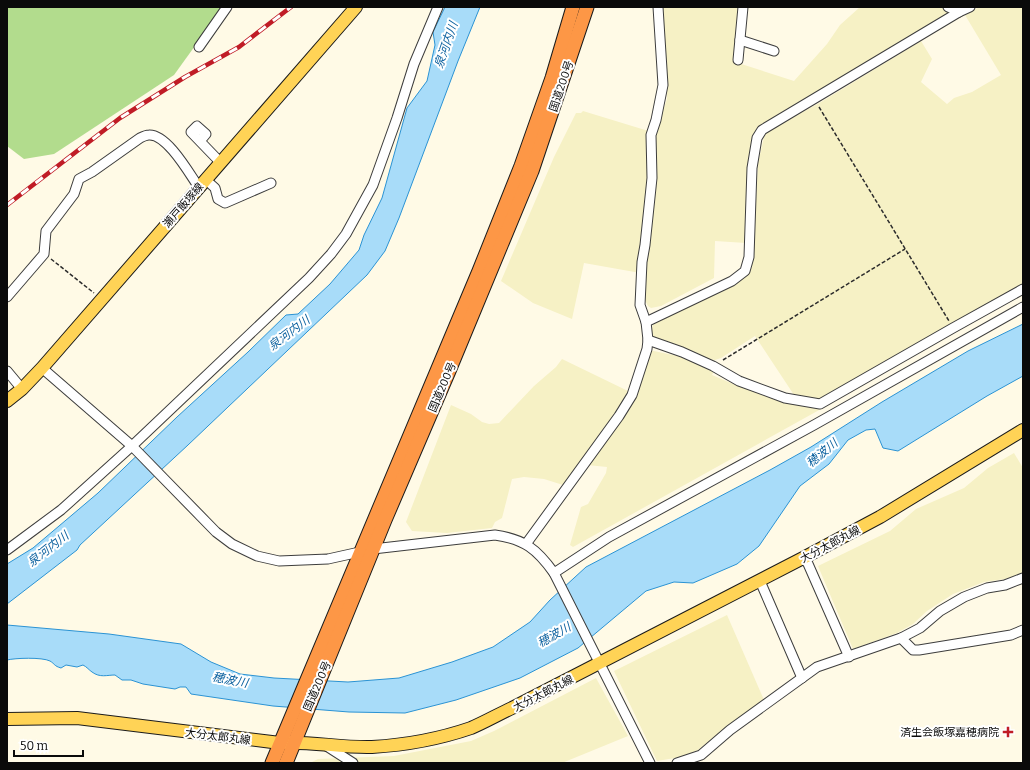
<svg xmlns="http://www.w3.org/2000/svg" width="1030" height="770" font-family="Bitter,'Noto Sans JP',serif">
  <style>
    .farmland { fill: #f6f1c5 }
    .forest { fill: #b2dc8d }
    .water { fill: #a8dcf9; stroke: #2b93d4 }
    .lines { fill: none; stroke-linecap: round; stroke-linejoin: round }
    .minor-casing { stroke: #3d3d3d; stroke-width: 11 }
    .major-casing { stroke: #1b1b1b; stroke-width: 14 }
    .highway-casing { stroke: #1b1b1b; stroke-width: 15 }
    .path { stroke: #2c2c2c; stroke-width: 1.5; stroke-dasharray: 4 2; stroke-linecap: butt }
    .minor { stroke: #fff; stroke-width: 9 }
    .major { stroke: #ffd356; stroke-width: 12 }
    .highway { stroke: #fd9746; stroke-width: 13 }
    .rail-casing { stroke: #c01c26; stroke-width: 4.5 }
    .rail { stroke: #fff; stroke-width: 3; stroke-dasharray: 9; stroke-linecap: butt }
    .poi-dot { fill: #c01c26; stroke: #fff; stroke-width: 1.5 }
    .labels { text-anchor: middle; stroke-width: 4; stroke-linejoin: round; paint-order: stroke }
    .street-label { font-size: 11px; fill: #0a0a0a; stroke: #fff }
    .poi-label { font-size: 11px; fill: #0a0a0a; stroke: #fff; text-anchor: end }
    .water-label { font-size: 12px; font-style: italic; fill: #0e63a0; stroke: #fff }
  </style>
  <rect width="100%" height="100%" fill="#fffae6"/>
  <!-- farmland -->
  <g class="farmland">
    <polygon points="663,7 740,7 735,62 794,81 827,44 840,25 860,7 940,7 951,12 759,128 746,243 715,241 714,278 661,306 651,308 648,306 645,300 646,274 584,263 572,319 533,303 501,281 554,157 576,113 581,113 583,111 655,133 667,99"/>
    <polygon points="979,7 1023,7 1023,285 822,400 794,395 755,336 721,358 715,360 703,358 687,349 651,337 651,330 653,325 658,321 728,286 753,255 758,163 765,133 821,102 921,41 932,59 921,82 947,104 954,98 972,92 1001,75 965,15"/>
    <polygon points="649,350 678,356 714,371 712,375 738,386 775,397 784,402 821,409 573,547 570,545 581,507 588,504 606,473 607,467 587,465 625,414"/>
    <polygon points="562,359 628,391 619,408 563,485 544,479 524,477 512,479 502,518 495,522 492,528 447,533 412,531 406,522 451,405 471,414 482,422 489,424 499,423 534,386 556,367"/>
    <polygon points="1014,453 1023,468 1023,573 1005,579 984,582 953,594 927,611 913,624 897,633 853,649 818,566 890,531 916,509 964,488 988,468"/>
    <polygon points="727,615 764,700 726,727 698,750 681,757 657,761 614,671"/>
    <polygon points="596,678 628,736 562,763 310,763 318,759 394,756 471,741 494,731"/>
  </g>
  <!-- forest -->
  <polygon class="forest" points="7,7 223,7 174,75 54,154 24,159 7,146"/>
  <!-- water -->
  <g class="water">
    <polygon points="445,7 480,7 458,61 399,218 385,251 367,275 188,445 80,545 77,550 7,604 7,564 33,548 98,493 177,417 248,352 286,315 298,314 330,284 359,250 364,235 382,198 407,108 427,81 435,45 433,32"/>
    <path d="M1023 324V376L987 396 898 451 883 448 875 429 866 430 848 440 829 464 800 486 759 546 737 564 693 583 674 582 646 591 578 648 520 678 456 700 405 713 349 712 273 706 191 694 186 687H180L175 689 143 684 131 680H122L115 675C107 675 100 678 92 672 89 670 87 667 83 665L77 667 66 665 61 668C54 666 55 664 50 661 42 657 15 658 7 660V625L109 634 181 644 211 662 240 674 274 678 348 682 399 678 452 662 493 647 530 622 550 600 586 567 770 470 811 447 882 402 968 351Z"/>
  </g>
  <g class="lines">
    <defs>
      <g id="minor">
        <polyline points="948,7 959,12"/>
        <polyline points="740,40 774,51"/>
        <polyline points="199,47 227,7"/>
        <polyline points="738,60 743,7"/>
        <polyline points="200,141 206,134 197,126 191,132 220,162"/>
        <polyline points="205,179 215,188 218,199 225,203 271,183"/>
        <path d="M7 297 44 254 46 231 74 194 79 179 92 172 140 138C142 137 146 135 149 135 167 134 189 173 198 186"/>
        <polyline points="646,322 732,281 745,271 749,257 752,168 757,138 762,130 959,12 970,7"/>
        <polyline points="648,340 682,352 713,366 739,381 785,398 820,404 953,328 1023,289"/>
        <path d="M42 368 132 446 216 532 232 544 257 556 279 561 328 559 373 549 495 535C524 539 537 549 554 573L650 763"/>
        <polyline points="7,371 22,389"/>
        <polyline points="526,544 619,416 632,395 647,349 648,340 646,322 640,305 642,262 645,245 652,178 651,135 656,120 663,85 658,7"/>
        <polyline points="7,550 61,510 132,446 309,278 331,254 346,234 373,185 397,118 414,64 438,7"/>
        <polyline points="805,557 849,657"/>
        <polyline points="554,573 609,537 814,425 1023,307"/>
        <polyline points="760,581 802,678"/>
        <polyline points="901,638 913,650 919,650 1011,635 1023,630"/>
        <polyline points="325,745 353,763"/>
        <polyline points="677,763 701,755 730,730 817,667 901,638 920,628 940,611 964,597 987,588 1005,585 1023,578"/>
      </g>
      <g id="major">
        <polyline points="7,401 22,389 42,368 356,7"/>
        <path d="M7 719 77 718 280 743C310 741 341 748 372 747 406 745 439 739 471 728 485 722 499 714 512 708L805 557 880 517 1023 430"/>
      </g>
      <g id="highway">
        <polyline points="272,763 479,271 521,166 552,78 573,7"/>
        <polyline points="286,763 385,520 449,371 532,171 587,7"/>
      </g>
    </defs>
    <!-- minor casing -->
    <use href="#minor" class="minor-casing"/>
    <!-- major casing -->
    <use href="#major" class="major-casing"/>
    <!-- highway casing -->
    <use href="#highway" class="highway-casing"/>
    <!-- path -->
    <g class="path">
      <polyline points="819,107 949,321"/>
      <polyline points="51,259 94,293"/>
      <polyline points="723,360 905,249"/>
    </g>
    <!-- minor -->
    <use href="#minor" class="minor"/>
    <!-- major -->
    <use href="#major" class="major"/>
    <!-- highway -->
    <use href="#highway" class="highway"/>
    <defs>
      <polyline id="rail" points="7,205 120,118 185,77 239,47 291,7"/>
    </defs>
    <!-- rail casing -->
    <use href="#rail" class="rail-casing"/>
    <!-- rail -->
    <use href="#rail" class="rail"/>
  </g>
  <!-- markers -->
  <path class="poi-dot" d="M1006 726h4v4h4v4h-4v4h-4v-4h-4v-4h4z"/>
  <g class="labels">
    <!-- street labels -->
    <g class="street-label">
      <text transform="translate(561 86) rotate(-71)" y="4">国道200号</text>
      <text transform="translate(183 205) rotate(-49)" y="4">瀬戸飯塚線</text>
      <text transform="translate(442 387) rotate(-67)" y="4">国道200号</text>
      <text transform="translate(830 544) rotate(-28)" y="4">大分太郎丸線</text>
      <text transform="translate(317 686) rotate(-67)" y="4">国道200号</text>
      <text transform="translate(543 693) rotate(-27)" y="4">大分太郎丸線</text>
      <text transform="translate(218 736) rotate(7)" y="4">大分太郎丸線</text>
    </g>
    <!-- poi labels -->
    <g class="poi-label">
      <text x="999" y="736">済生会飯塚嘉穂病院</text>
    </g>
    <!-- water labels -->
    <g class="water-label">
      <text transform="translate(446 45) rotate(-71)" y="4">泉河内川</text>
      <text transform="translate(289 333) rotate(-37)" y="4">泉河内川</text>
      <text transform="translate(822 453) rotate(-40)" y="4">穂波川</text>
      <text transform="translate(48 549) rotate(-38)" y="4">泉河内川</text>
      <text transform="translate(554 635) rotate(-30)" y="4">穂波川</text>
      <text transform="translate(230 680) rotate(11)" y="4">穂波川</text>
    </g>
  </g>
  <!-- border -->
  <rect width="1030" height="770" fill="none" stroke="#0a0a0a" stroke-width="16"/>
  <!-- scale -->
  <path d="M14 750v6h69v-6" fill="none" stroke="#0a0a0a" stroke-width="2"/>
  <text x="20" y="750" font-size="12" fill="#0a0a0a" stroke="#ffffff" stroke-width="3" paint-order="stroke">50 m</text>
</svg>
